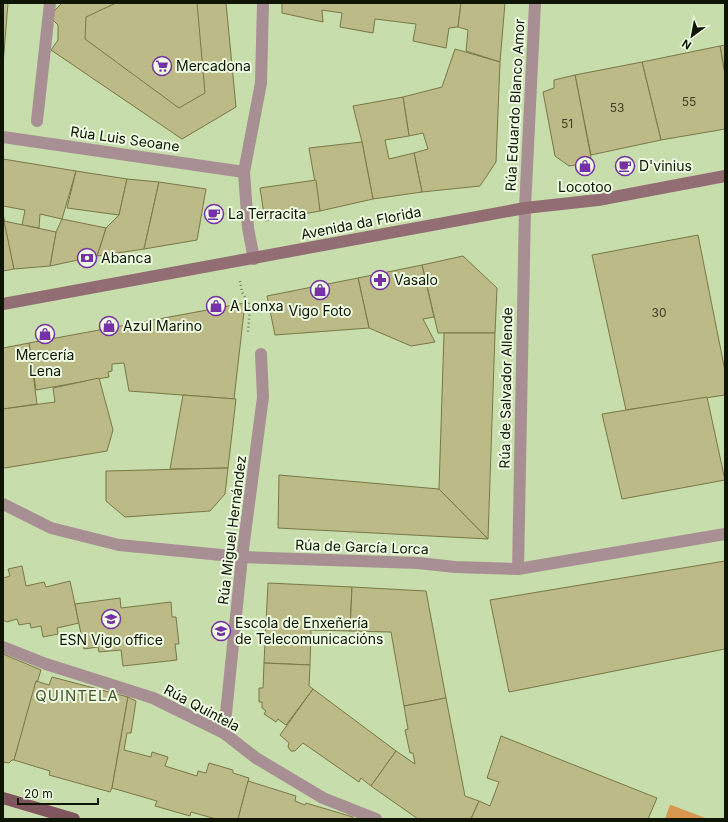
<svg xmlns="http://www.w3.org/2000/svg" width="728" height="822" font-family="Inter,sans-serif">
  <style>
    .green { fill: #d8974e }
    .building { fill: #bcbb87; stroke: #797846 }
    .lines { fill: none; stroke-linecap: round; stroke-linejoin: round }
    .path { stroke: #738360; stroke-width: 2.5; stroke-dasharray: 1 3; stroke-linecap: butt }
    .pedestrian { stroke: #a88f93; stroke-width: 12 }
    .minor { stroke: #a88f93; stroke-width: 12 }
    .secondary { stroke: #926d73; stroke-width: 12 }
    .primary { stroke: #81555d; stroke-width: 12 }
    .labels { text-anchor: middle; stroke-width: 4; stroke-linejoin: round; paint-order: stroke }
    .number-label { font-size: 12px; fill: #3a3e25 }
    .poi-label { font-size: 14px; fill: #0e1504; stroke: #eefae1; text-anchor: start }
    .street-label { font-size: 14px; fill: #0e1504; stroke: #eefae1 }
    .neighbourhood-label { font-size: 15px; letter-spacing: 1px; fill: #46572c; stroke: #eefae1 }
  </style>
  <rect width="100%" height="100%" fill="#c7ddac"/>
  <!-- green -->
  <polygon class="green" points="670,805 671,805 708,819 665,819"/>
  <!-- building -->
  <g class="building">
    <polygon points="3,3 8,3 3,65"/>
    <polygon points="62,3 226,3 236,107 182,139 51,50 58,40 58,25 49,16"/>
    <polygon points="116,3 197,3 205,93 179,108 85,39 86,17"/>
    <polygon points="282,3 461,3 458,27 449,28 446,48 413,41 416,24 375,19 373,33 340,27 342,13 322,10 323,22 282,13"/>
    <polygon points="461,3 505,3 500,62 466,51 468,30 458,27"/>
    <polygon points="725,45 725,75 720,46"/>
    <polygon points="720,46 725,75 725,129 661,140 642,62"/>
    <polygon points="455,49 500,62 496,162 480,186 422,192 414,153 428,149 423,133 409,136 403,97 442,87"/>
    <polygon points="642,62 661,140 591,155 575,75"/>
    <polygon points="575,75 591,157 587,163 569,166 555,156 543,92 554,88 554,80"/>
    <polygon points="403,97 409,136 385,140 389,159 414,153 422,192 373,199 362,142 353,106"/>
    <polygon points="362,142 373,199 320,211 309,148"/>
    <polygon points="3,159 76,171 62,219 40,214 39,228 22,225 25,210 3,206"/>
    <polygon points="76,171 127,179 119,215 67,208"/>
    <polygon points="127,179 159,182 144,249 97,256 106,228 119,215"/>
    <polygon points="316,180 320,211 265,221 260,188"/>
    <polygon points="159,182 206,189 197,240 144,249"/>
    <polygon points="3,213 14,269 3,271"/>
    <polygon points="62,219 106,228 97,256 50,266 56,232"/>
    <polygon points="4,221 56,232 50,266 14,269"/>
    <polygon points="698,235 725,371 725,395 626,410 592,255"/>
    <polygon points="463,256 497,288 495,333 438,333 422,265"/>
    <polygon points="422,265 434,317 423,319 435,342 411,346 369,328 358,278"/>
    <polygon points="358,278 369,328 275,335 267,296"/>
    <polygon points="245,303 234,399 129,391 124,363 112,364 112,371 108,372 109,377 36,390 29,343"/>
    <polygon points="444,333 495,333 488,539 439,489"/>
    <polygon points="29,343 37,404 3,409 3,348"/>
    <polygon points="99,378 113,430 107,451 5,468 3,467 3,409 55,402 53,388"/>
    <polygon points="183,395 236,399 228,468 170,469"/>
    <polygon points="707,397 725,480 622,499 602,414"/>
    <polygon points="228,468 225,494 210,511 125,517 106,501 106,471"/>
    <polygon points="279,475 439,489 488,539 278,528"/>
    <polygon points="725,561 725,649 509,692 490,600"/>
    <polygon points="22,566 26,586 44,582 46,587 70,581 79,623 57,628 58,634 43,637 41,626 31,628 30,623 19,625 17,619 7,622 3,620 3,578 10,576 8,569"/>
    <polygon points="268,583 352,587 350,631 311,630 310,665 264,663"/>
    <polygon points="352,587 426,591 446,698 404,706 391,632 350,631"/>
    <polygon points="120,598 121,608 171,602 172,617 176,617 179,644 175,644 177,660 123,666 121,650 99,652 98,647 84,649 75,604"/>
    <polygon points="3,654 41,670 14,760 12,760 9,763 3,762"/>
    <polygon points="264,663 310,665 309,686 313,689 286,725 278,719 276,722 264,714 266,711 262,708 262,702 259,702 259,688 263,688"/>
    <polygon points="52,677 128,697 112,788 110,792 49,775 50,771 14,760 36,681 49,685"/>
    <polygon points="313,689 396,751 371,786 361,778 359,782 303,743 295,751 291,751 288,747 289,743 280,735"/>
    <polygon points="128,697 136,701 131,733 127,733 124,750 151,757 152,752 168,757 165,766 197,776 198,771 206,773 209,763 233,770 233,773 249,778 238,819 216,819 191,812 190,816 155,806 157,801 112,788"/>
    <polygon points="446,698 465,796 479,801 471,819 418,819 371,786 396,751 415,764 413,753 410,753 405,730 408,729 404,706"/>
    <polygon points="501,736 657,798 648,819 471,819 479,801 490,806 499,782 487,778"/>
    <polygon points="248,781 296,796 295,801 305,805 306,803 353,817 352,819 238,819"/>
  </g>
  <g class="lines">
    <!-- path -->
    <polyline class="path" points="240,281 242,292 250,306 248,332"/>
    <!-- pedestrian -->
    <polyline class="pedestrian" points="37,121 50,3"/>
    <!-- minor -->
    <g class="minor">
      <polyline points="3,137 244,172"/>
      <polyline points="254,259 248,228 244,172 261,83 263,3"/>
      <polyline points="3,504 51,528 119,545 242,557 418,563 455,567 518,569 725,534"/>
      <polyline points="518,569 525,208 535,3"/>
      <polyline points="3,647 46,664 153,698 224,733 256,758 323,798 376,819"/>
      <polyline points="224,733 242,557 263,397 261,354"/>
    </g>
    <!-- secondary -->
    <polyline class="secondary" points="3,304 525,208 598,200 725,176"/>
    <!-- primary -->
    <polyline class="primary" points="3,798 74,819"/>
  </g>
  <!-- icons -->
  <defs>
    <symbol id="supermarket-ring" viewBox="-11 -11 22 22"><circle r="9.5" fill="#eefae1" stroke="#7531a5" stroke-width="1.5"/><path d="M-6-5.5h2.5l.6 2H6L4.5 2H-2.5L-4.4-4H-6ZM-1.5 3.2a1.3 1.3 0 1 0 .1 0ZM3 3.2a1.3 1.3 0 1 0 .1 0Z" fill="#7531a5"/></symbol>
    <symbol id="shop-ring" viewBox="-11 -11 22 22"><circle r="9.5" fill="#eefae1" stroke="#7531a5" stroke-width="1.5"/><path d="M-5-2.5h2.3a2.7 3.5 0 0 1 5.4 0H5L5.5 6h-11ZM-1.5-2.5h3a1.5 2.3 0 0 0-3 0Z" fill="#7531a5"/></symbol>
    <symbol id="cafe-ring" viewBox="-11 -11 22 22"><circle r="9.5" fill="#eefae1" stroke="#7531a5" stroke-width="1.5"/><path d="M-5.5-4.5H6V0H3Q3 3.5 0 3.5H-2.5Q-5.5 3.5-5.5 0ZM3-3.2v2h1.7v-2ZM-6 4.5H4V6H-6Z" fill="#7531a5"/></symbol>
    <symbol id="bank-ring" viewBox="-11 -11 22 22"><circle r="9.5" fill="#eefae1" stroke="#7531a5" stroke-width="1.5"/><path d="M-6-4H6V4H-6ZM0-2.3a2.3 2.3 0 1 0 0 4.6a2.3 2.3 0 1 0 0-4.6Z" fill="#7531a5"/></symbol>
    <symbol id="pharmacy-ring" viewBox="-11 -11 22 22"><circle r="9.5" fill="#eefae1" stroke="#7531a5" stroke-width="1.5"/><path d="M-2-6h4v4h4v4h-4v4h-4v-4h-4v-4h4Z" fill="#7531a5"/></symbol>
    <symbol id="university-ring" viewBox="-11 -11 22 22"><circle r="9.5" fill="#eefae1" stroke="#7531a5" stroke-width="1.5"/><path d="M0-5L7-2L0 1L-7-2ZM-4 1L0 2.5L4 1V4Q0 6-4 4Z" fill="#7531a5"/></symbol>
  </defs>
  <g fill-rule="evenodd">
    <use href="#supermarket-ring" x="151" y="55" width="22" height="22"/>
    <use href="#shop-ring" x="574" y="155" width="22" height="22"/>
    <use href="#cafe-ring" x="614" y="155" width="22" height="22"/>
    <use href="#cafe-ring" x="203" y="203" width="22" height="22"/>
    <use href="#bank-ring" x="76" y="247" width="22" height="22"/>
    <use href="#pharmacy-ring" x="369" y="269" width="22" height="22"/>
    <use href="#shop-ring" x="309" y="279" width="22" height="22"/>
    <use href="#shop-ring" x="205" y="295" width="22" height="22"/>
    <use href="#shop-ring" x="98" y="315" width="22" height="22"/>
    <use href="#shop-ring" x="34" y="323" width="22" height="22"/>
    <use href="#university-ring" x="100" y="608" width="22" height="22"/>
    <use href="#university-ring" x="210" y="620" width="22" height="22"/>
  </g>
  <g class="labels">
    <!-- number labels -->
    <g class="number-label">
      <text x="689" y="106">55</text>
      <text x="617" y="112">53</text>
      <text x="567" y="128">51</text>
      <text x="659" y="317">30</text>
    </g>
    <!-- poi labels -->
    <g class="poi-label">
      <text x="176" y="71">Mercadona</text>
      <text x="639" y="171">D'vinius</text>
      <text x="585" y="192" text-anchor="middle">Locotoo</text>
      <text x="228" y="219">La Terracita</text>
      <text x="101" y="263">Abanca</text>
      <text x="394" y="285">Vasalo</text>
      <text x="230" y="311">A Lonxa</text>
      <text x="320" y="316" text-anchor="middle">Vigo Foto</text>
      <text x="123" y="331">Azul Marino</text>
      <text x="45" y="360" text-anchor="middle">Mercería<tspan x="45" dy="16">Lena</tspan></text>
      <text x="235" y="628">Escola de Enxeñería<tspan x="235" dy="16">de Telecomunicacións</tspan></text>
      <text x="111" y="645" text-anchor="middle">ESN Vigo office</text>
    </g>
    <!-- street labels -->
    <g class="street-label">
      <text transform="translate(515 105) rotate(-87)" y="5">Rúa Eduardo Blanco Amor</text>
      <text transform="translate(125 139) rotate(8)" y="5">Rúa Luis Seoane</text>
      <text transform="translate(361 223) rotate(-11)" y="5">Avenida da Florida</text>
      <text transform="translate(506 388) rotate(-89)" y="5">Rúa de Salvador Allende</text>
      <text transform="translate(232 530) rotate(-83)" y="5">Rúa Miguel Hernández</text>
      <text transform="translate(362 547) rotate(2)" y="5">Rúa de García Lorca</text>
      <text transform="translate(202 708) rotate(28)" y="5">Rúa Quintela</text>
    </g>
    <!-- neighbourhood labels -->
    <g class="neighbourhood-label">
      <text x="77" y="701">QUINTELA</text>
    </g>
  </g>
  <!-- border -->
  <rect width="728" height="822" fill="none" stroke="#0e1504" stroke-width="8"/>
  <!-- north arrow -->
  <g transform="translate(692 36) rotate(212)" stroke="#eefae1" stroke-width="3" paint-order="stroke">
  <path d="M0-3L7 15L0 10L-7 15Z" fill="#0e1504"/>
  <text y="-6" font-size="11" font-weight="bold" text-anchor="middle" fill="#0e1504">N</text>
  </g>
  <!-- scale -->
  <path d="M18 798v6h80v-6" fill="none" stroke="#0e1504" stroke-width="2"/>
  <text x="24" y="798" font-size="12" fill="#0e1504" stroke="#eefae1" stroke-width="3" paint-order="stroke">20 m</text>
</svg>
